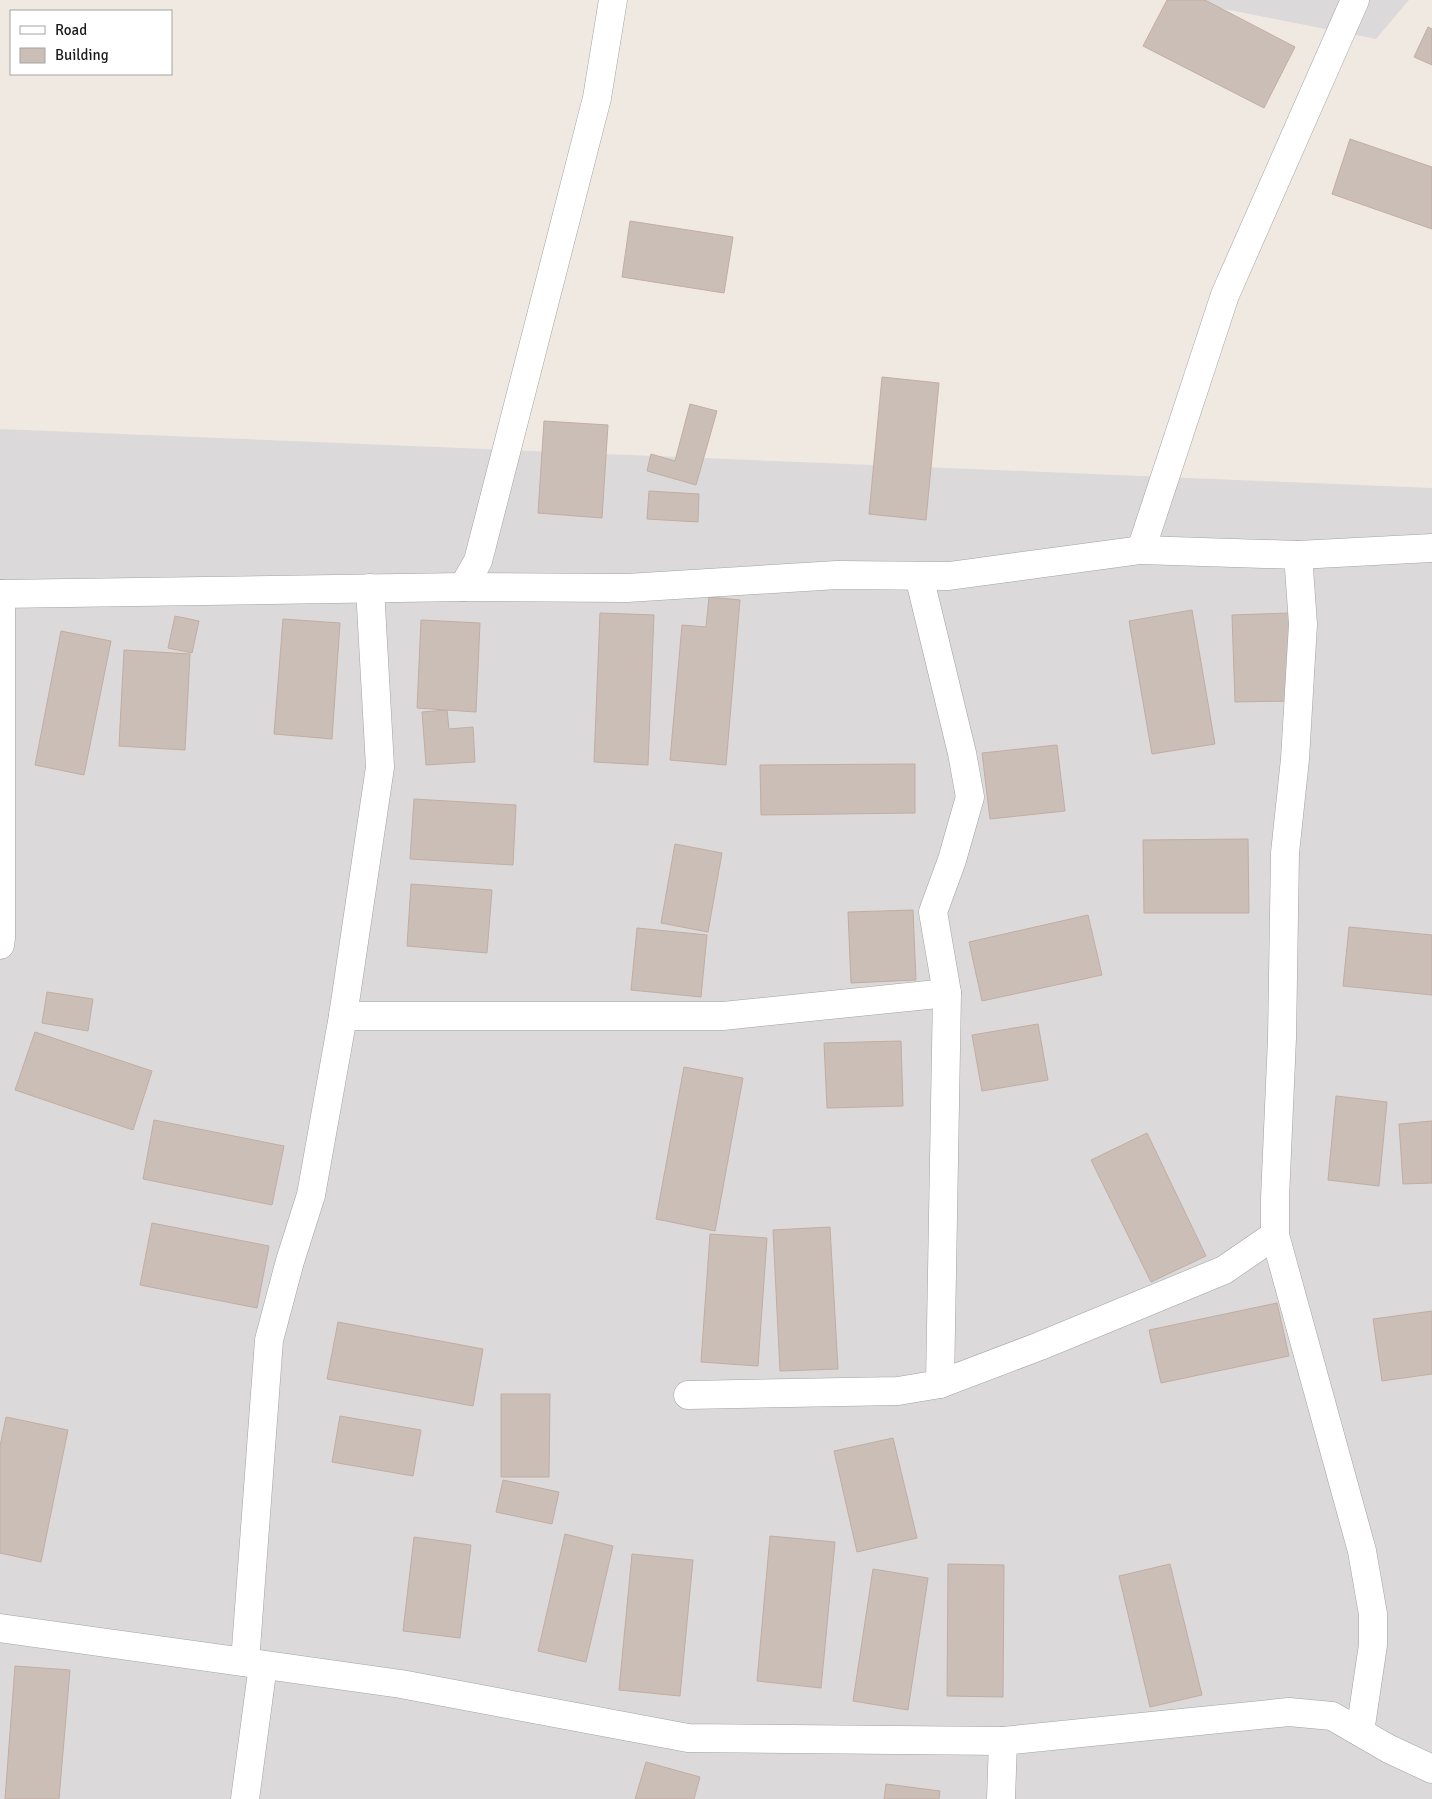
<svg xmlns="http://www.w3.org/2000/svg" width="1432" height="1799" font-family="Signika,sans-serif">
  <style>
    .residential { fill: #dbd9d9 }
    .building { fill: #cbbeb7; stroke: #c2ada2 }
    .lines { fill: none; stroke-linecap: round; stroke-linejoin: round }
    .minor-casing { stroke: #a3a3a3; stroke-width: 29 }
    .minor { stroke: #fff; stroke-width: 28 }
  </style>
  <rect width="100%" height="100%" fill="#efe9e1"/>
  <!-- residential -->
  <g class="residential">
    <polygon points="1179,0 1409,0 1376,39"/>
    <polygon points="0,429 1432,488 1432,1799 0,1799"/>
  </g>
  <!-- building -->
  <g class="building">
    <polygon points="1167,0 1205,0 1295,47 1264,108 1143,46"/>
    <polygon points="1428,27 1432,29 1432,65 1414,57"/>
    <polygon points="1350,139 1432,167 1432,229 1332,194"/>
    <polygon points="630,221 733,237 724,293 622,277"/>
    <polygon points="882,377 939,383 926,520 869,514"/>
    <polygon points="690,404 717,411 696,485 647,471 651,454 675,461"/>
    <polygon points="544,421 608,425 602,518 538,513"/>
    <polygon points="649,491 699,494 698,522 647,519"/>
    <polygon points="709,597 740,600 726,765 670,760 682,625 706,627"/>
    <polygon points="1192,610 1215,744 1152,754 1129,621"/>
    <polygon points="600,613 654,615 648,765 594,762"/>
    <polygon points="1289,613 1291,701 1235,702 1232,615"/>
    <polygon points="175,616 199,621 192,653 168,648"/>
    <polygon points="283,619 340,623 332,739 274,734"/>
    <polygon points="421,620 480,623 476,712 417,708"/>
    <polygon points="61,631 111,641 84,775 35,765"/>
    <polygon points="124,650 190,654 185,750 119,746"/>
    <polygon points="447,710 449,729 473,727 475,762 426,765 422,712"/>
    <polygon points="1057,745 1065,811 990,819 982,753"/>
    <polygon points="915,764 915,813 761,815 760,765"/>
    <polygon points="414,799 516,805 513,865 410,859"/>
    <polygon points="1248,839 1249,913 1144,913 1143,840"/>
    <polygon points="675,844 722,853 708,932 661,923"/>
    <polygon points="411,884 492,890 487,953 407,946"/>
    <polygon points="913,910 916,980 851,983 848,912"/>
    <polygon points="1088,915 1102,975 982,1001 969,942"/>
    <polygon points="1349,927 1432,935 1432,995 1343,986"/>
    <polygon points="637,928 707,935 701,997 631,990"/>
    <polygon points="47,992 93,999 88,1031 42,1023"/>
    <polygon points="1038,1024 1048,1080 982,1091 972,1035"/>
    <polygon points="35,1032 152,1071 133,1130 15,1090"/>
    <polygon points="901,1041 903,1106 827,1108 824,1043"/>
    <polygon points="684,1067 743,1078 715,1231 656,1219"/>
    <polygon points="1336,1096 1387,1102 1379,1186 1328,1180"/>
    <polygon points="154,1120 284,1146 272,1205 143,1179"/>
    <polygon points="1432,1121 1432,1183 1403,1184 1399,1124"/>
    <polygon points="1147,1133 1206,1256 1151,1282 1091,1160"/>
    <polygon points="152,1223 269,1246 257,1308 140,1285"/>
    <polygon points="830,1227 838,1369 780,1371 773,1230"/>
    <polygon points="710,1234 767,1238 758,1366 701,1362"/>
    <polygon points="1277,1303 1289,1356 1161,1383 1149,1330"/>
    <polygon points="1432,1311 1432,1374 1382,1381 1373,1319"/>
    <polygon points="338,1322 483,1349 473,1406 327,1379"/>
    <polygon points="501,1394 550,1394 549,1477 501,1477"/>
    <polygon points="340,1416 421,1430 413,1476 332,1462"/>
    <polygon points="6,1417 68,1430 41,1562 0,1553 0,1446"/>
    <polygon points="893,1438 917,1538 857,1552 834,1451"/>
    <polygon points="503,1480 559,1492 552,1524 496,1512"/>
    <polygon points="565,1534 613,1546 586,1662 538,1651"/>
    <polygon points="770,1536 835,1542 821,1688 757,1681"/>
    <polygon points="414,1537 471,1545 460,1638 403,1631"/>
    <polygon points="632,1554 693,1560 680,1696 619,1690"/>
    <polygon points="948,1564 1004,1565 1003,1697 947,1696"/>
    <polygon points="1170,1564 1202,1695 1150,1707 1119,1576"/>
    <polygon points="873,1569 928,1578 908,1710 853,1701"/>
    <polygon points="15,1666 70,1670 59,1799 5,1799"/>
    <polygon points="646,1762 700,1777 694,1799 635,1799"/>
    <polygon points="886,1784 940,1791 939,1799 884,1799"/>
  </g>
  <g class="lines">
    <defs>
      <g id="minor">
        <polyline points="1141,550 1225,295 1355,0"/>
        <polyline points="1298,555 1303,624 1295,759 1285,853 1282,1038 1275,1198 1275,1235 1362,1551 1373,1614 1373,1645 1360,1732"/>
        <polyline points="919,576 962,753 970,797 952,860 933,912 947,993 940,1384"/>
        <polyline points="463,587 478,561 597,98 613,0"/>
        <polyline points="0,594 463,587 627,588 837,575 949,576 1141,550 1298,555 1432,548"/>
        <polyline points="0,945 1,938 1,594"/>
        <polyline points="343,1016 723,1016 947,993"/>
        <polyline points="688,1395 898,1391 940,1384 1040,1346 1224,1270 1275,1235"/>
        <polyline points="0,1628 401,1684 688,1738 1003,1741 1289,1712 1332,1716 1389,1749 1432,1769"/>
        <polyline points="245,1662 269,1340 290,1261 311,1195 343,1016 380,767 370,588"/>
        <polyline points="245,1799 263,1665"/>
        <polyline points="1001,1799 1003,1741"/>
      </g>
    </defs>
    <!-- minor casing -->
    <use href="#minor" class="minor-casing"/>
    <!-- minor -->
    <use href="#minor" class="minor"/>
  </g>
  <!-- legend -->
  <rect x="10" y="10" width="162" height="65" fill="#ffffff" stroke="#a4a4a4"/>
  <rect x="20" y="26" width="25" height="8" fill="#ffffff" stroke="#a4a4a4"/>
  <text x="55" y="35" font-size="15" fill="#1c1c1c">Road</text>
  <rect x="20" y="48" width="25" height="15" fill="#cbbeb7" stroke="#a4a4a4"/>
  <text x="55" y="60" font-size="15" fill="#1c1c1c">Building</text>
</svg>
